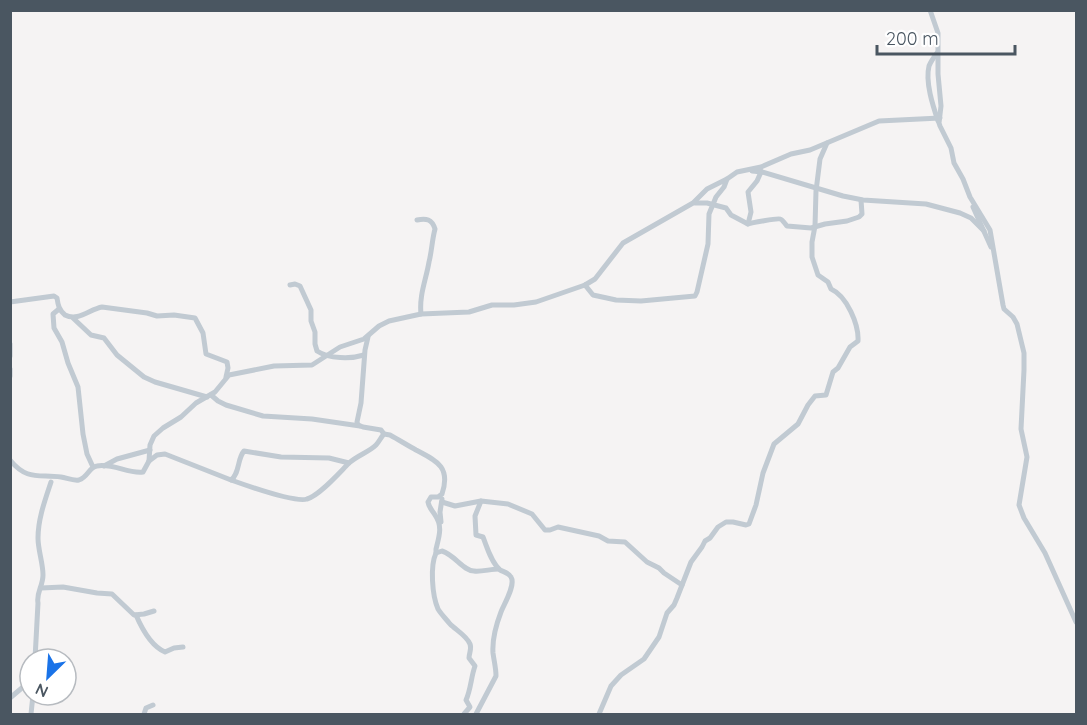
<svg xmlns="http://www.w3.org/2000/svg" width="1087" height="725" font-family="Quicksand,sans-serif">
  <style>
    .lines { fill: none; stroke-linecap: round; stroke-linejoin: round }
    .street { stroke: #c1cad2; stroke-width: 5 }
  </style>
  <rect width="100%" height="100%" fill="#f5f3f3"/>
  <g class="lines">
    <!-- street -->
    <g class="street">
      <polyline points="930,10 938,33 938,74 941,106 939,123 940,126 951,148 954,163 963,179 970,197 990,230 1003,305 1004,309 1013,317 1017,324 1024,353 1024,370 1021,429 1027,457 1019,505 1024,518 1045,553 1076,622"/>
      <path d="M937 53C934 57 931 61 929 66 925 82 933 106 938 121"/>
      <polyline points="752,171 762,172 843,196 863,200 926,204 960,213 971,218 984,231"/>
      <path d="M695 203H707L726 208 731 215 748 224C751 223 777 218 780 219 782 219 786 225 787 226L811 228 825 224 847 221 859 217 862 214 861 200"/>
      <polyline points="973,207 991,247"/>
      <path d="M417 220C426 218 432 219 435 229 432 240 432 250 429 262 426 280 419 295 421 314"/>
      <polyline points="748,224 751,212 748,192 757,181 761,172 760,169"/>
      <path d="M290 285 295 284 300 286 311 310V321L315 332V344L317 351C329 359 351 359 364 355"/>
      <polyline points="585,285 593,295 616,300 641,301 695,296 697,292 708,244 709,214 716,197 724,187 727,179"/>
      <path d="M10 302 54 296 57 298C58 305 59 310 65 315 78 322 90 309 102 307L147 313 157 316 174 315 195 318 203 333 206 354 227 362 228 368 226 377"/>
      <polyline points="59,309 53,314 54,328 62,342 68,363 78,387 83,434 87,454 93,467"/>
      <polyline points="73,318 91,335 104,338 117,355 144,377 155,382 207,397"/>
      <polyline points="368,337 365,350 361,403 357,422 358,425 363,427 381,430 384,434"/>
      <polyline points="10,344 10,356"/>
      <polyline points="10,369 10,376"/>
      <polyline points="211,395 218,401 226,405 263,416 312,419 360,426"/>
      <path d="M10 460C27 481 39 474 61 477 67 478 73 481 79 480 88 477 89 467 97 466 113 463 128 474 143 472L149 461 150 445 154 436 163 428 181 417 196 403 215 392 229 375 274 366 312 365 340 347 364 339 379 326 389 321 421 314 469 312 492 305H514L536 302 585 285 595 279 623 243 693 203 707 189 727 179 737 172 761 167 791 154 810 150 879 121 940 118"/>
      <path d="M149 461 157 455 165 454 231 480C240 473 237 459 244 451L281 457 329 458 349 463"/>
      <polyline points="104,466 117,459 150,450"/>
      <path d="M231 480C245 485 295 503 307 499 320 495 339 473 349 463 358 455 369 452 376 445 379 442 381 437 384 434L390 435C399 440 407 445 416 450 437 461 451 467 442 494L438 497H431L428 502C429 508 432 510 435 515 443 526 439 537 436 549V553"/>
      <polyline points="442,502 455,506 481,501 508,504 532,514 545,530 550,530 558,527 599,536 608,541 625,542 647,562 659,568 664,573 682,585"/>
      <polyline points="441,522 440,512 442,499"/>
      <polyline points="41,588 63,587 97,593 112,594 134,615 144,614 154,611"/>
      <path d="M136 615C142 629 151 646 165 652L174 648 183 647"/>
      <path d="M35 659 38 603C36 593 43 586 43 575 43 563 38 550 38 538 38 519 45 500 51 482"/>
      <polyline points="10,698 23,687 30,686"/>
      <polyline points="31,714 33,695"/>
      <polyline points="144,714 146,708 153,705"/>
      <path d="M464 714 470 707 466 700C471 689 471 677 475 666L469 658C469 653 472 649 470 644 467 636 456 630 450 624 446 619 441 614 438 609 432 595 430 566 436 553L442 551C455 555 463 571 474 571 481 572 491 569 499 569"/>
      <path d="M476 714 496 676C496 668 494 661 493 653 492 639 496 625 501 612 504 604 516 585 511 577 509 573 504 572 500 570 491 562 487 547 483 537L476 535 475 516 481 501"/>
      <path d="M599 714 611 686 621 675 644 659 659 637 667 613 674 605 677 598 691 562 702 547 705 541 710 538 718 527 726 522H733L746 525 749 524 756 505 763 473 774 444 798 424 808 405 815 396 826 395 833 372 838 368 850 347 858 341C859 325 847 296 831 289L828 282 818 275 812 257V242L815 226 816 191 820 159 827 143"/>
    </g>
  </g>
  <!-- border -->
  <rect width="1087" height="725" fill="none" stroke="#4a5661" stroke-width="24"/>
  <!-- north arrow -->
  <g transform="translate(48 677) rotate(205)"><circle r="28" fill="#ffffff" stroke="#b7bbc0" stroke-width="1.5"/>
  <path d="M0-4.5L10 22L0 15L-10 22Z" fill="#1a73e8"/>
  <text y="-9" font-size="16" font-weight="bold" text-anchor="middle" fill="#4a5661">N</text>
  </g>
  <!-- scale -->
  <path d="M877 45v9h138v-9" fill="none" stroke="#4a5661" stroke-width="3"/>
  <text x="886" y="45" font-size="18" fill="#4a5661" stroke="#ffffff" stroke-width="4.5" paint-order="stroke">200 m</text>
</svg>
